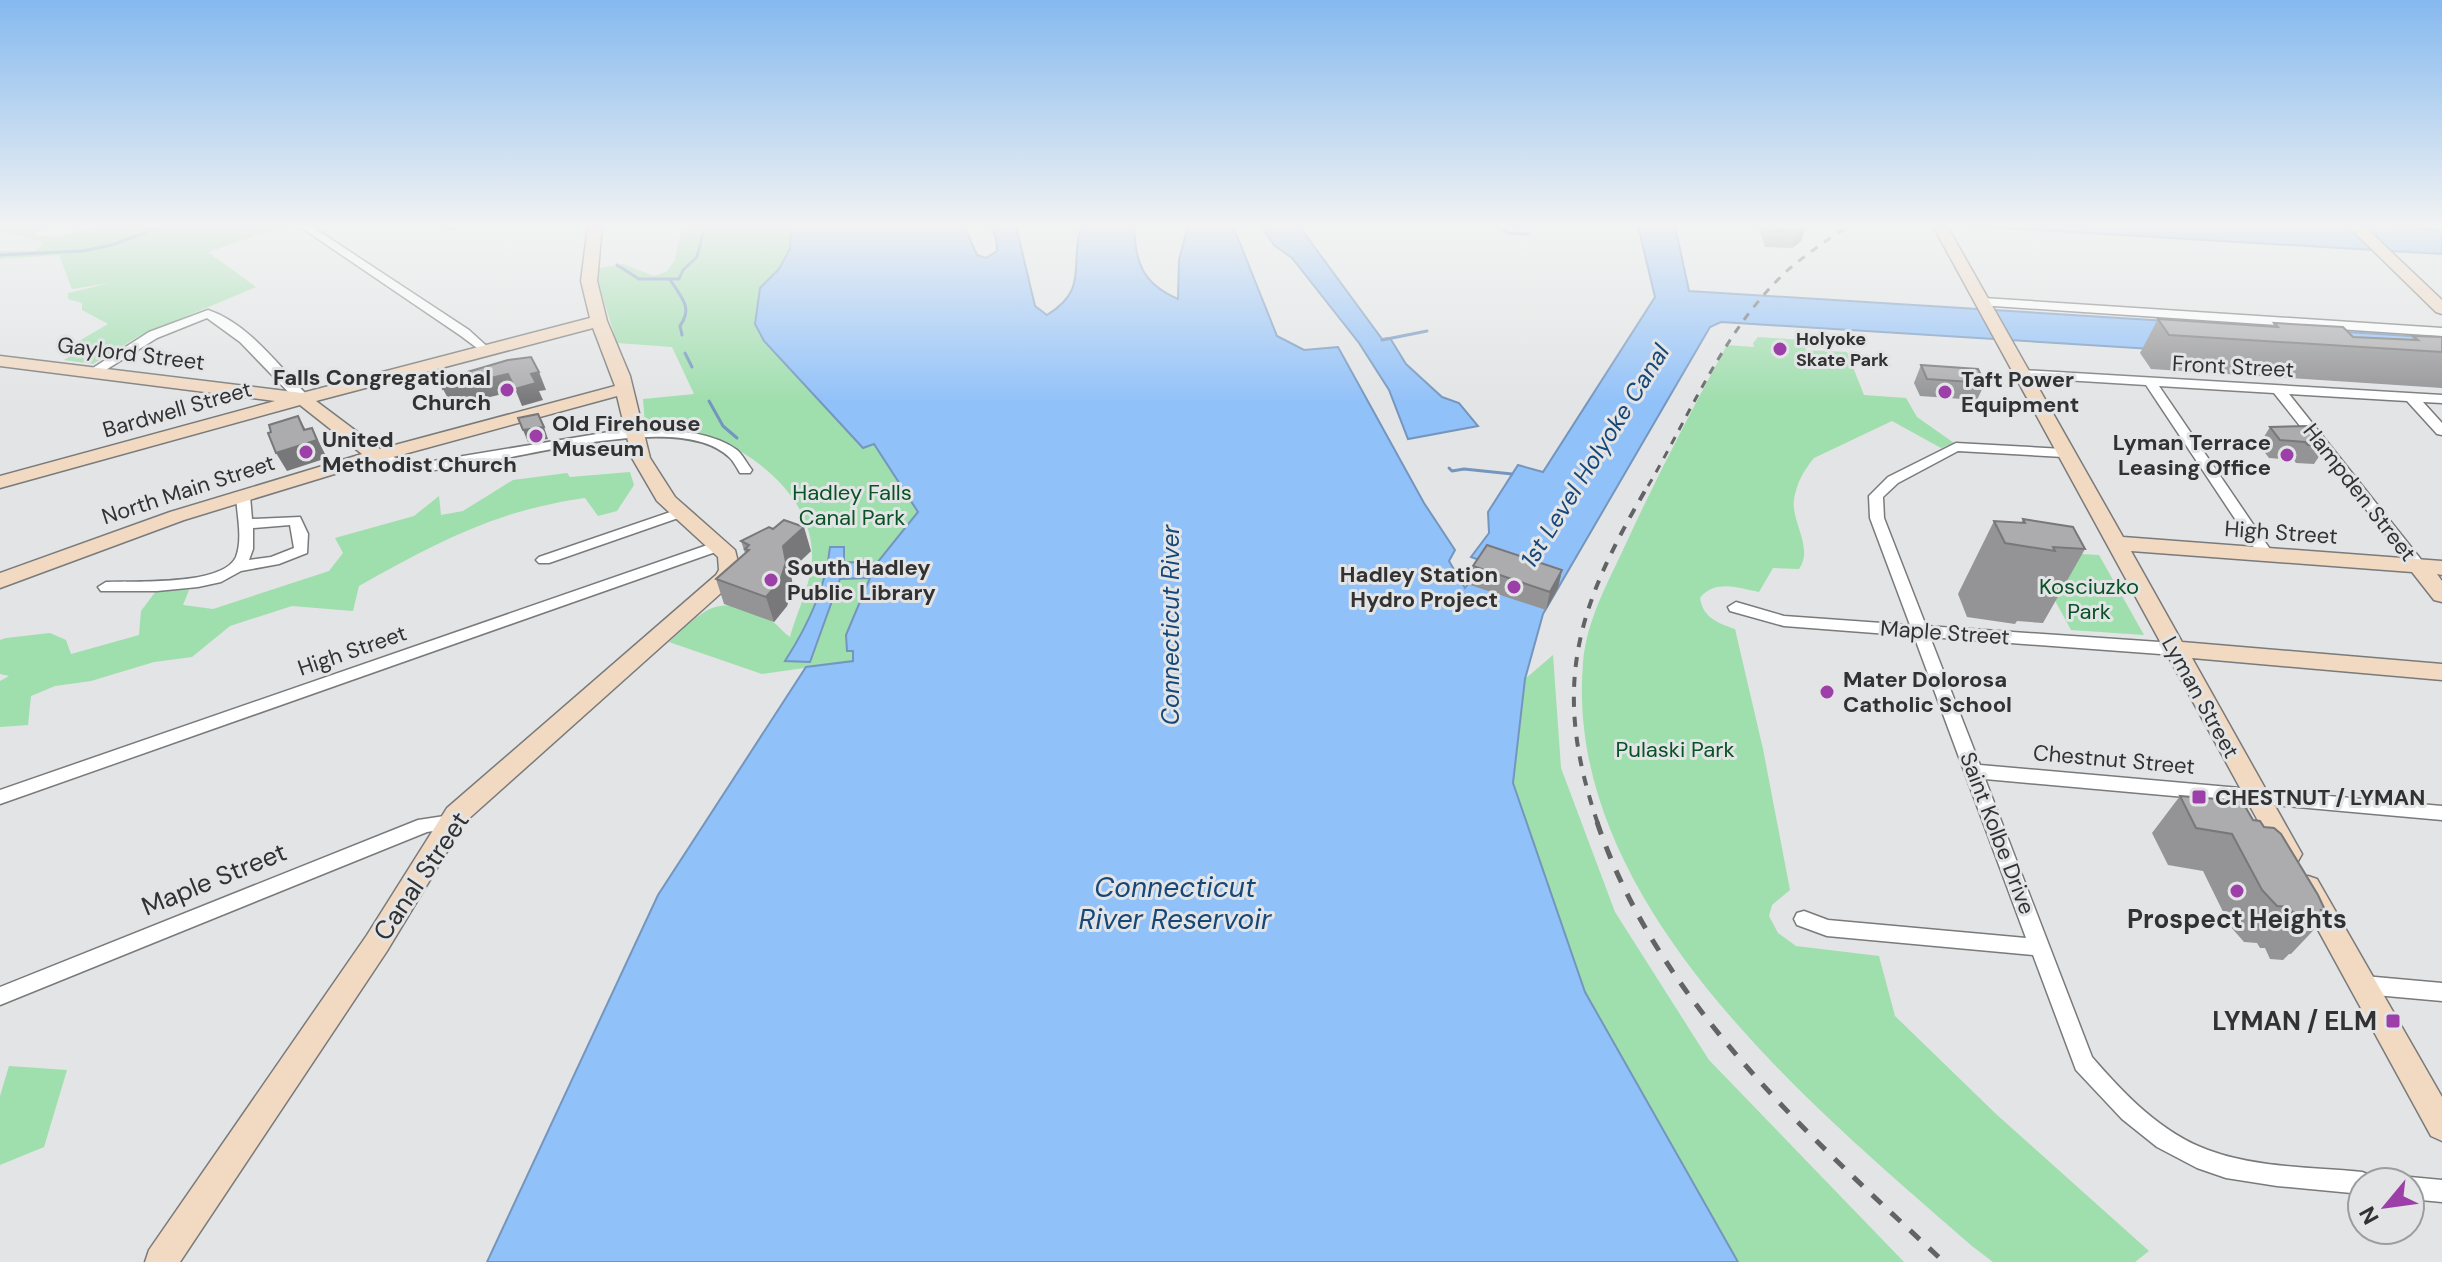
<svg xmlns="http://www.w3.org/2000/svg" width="2442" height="1262" font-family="'DM Sans',sans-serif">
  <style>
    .green { fill: #9fdead }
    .water { fill: #91c1f9; stroke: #7496be; stroke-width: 2 }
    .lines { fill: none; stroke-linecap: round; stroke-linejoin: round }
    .stream { stroke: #7496be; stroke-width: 3 }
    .street-casing { stroke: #797a7b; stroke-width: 3 }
    .secondary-casing { stroke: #797a7b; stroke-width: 3 }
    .street { fill: #fff; fill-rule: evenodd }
    .secondary { fill: #f1d9c2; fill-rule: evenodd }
    .rail-far2 { stroke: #626364; stroke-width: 3; stroke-dasharray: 8 8; stroke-linecap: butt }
    .rail-far1 { stroke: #626364; stroke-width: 4; stroke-dasharray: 10 10; stroke-linecap: butt }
    .rail { stroke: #626364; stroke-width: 5; stroke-dasharray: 13 13; stroke-linecap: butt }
    .wall { fill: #949496 }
    .shaded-wall { fill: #78787a }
    .building { fill: #acacae; stroke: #78787a; stroke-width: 2 }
    .poi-dot { fill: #9c3fa8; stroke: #e3e4e5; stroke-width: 3 }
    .labels { text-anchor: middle; stroke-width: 6; stroke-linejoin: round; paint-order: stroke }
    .far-poi-label { font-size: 18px; font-weight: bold; fill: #323233; stroke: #e3e4e5; text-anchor: start }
    .street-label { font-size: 22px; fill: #323233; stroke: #e3e4e5 }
    .poi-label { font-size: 22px; font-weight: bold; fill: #323233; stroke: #e3e4e5; text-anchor: start }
    .park-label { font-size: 22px; fill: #085225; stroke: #e3e4e5 }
    .water-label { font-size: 24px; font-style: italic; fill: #164779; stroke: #e3e4e5 }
    .near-street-label { font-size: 26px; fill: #323233; stroke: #e3e4e5 }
    .near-poi-label { font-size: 26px; font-weight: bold; fill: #323233; stroke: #e3e4e5 }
    .near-water-label { font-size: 28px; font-style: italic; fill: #164779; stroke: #e3e4e5 }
  </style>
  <rect width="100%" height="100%" fill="#e3e4e5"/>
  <!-- green -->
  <g class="green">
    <polygon points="0,226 42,226 35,235 56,237 98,226 284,226 208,252 256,287 139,336 93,364 64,360 79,351 74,344 108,324 82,310 82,303 68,299 68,293 110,283 72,289 59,255 0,259 0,251 35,251 42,246 40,241 0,231"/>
    <path d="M682 226H807L755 324 764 341 862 447 874 444 918 512 877 562 848 651H853V661L762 674 669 642C709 606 716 593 770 620 778 624 782 632 790 637 797 612 811 584 812 559 814 501 760 456 711 437 691 430 663 437 645 424L643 399 694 394 672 347 617 343 594 269 623 264 654 276 666 272 675 260Z"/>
    <path d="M1758 337 1802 340 1806 350 1847 352 1864 395 1906 398 1917 417 1954 443 1941 448 1892 421 1814 458C1804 470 1796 484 1794 500 1791 522 1814 548 1799 569L1773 568 1759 592C1738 588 1715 579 1700 598 1703 618 1718 623 1735 629L1763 749 1790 890 1772 905 1769 916 1778 933 1796 946 1879 956 1895 1016 1996 1114 2149 1251 2135 1262H1993L1972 1246C1810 1105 1563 902 1583 663 1586 623 1606 586 1623 550 1655 480 1690 413 1727 345L1754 347 1753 343Z"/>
    <path d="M630 472 634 485 617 511 598 516 585 498C497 510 435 543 359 586L353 611 292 606 230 626 192 657 154 662 91 681 55 686 31 696 28 725 0 727V681L9 676 0 674V640L6 638 50 633 66 640 71 654 139 635 141 611 156 591 189 590 183 605 213 609 329 571 343 553 335 538 414 516 439 496 441 515 463 511 513 480 567 473 570 477Z"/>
    <polygon points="2028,551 2099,555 2144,635 2071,630"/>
    <polygon points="1553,655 1561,768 1615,912 1709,1060 1904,1262 1738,1262 1585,992 1513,783 1525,679"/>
    <polygon points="9,1066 67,1070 44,1147 0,1165 0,1096"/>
  </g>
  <!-- water -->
  <g class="water">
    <path d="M791 226H964L977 255 986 258 997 251 996 238 990 226H1016L1035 306 1047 315C1090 289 1069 264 1081 226H1134C1135 263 1143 284 1178 299L1179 260 1188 226H1233L1277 336 1304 350 1338 347 1424 503 1455 550 1449 561 1465 588 1485 562 1471 557 1489 533 1488 512 1518 465 1543 472 1655 297 1638 226H1675L1689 291 2442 338V367L1721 322 1710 327 1543 614 1525 679 1513 783 1585 992 1738 1262H487L658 895 806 667 853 661V651H847L846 635 870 578 840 579 810 662 785 661C807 627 826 587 830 547H844V562L877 563 918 512 874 444 863 448 764 341 755 324 760 288 779 269 790 249Z"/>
    <polygon points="1261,226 1299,226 1382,339 1390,338 1406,364 1442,397 1459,403 1478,426 1408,439 1389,390 1359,343 1292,258 1274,245"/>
    <polygon points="1968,226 2375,226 2442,230 2442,254"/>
  </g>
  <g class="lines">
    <!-- stream -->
    <g class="stream">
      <polyline points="441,226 453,229"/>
      <polyline points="1497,226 1509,233 1528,234"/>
      <polyline points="0,255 82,251 112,245 163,226"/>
      <polyline points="617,265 639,279 679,279 683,270 697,257 705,226"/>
      <path d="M671 281C682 298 693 308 680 326L682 335"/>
      <polyline points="1382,340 1427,331"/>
      <polyline points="685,353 692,367"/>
      <polyline points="709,401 723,426 737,438"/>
      <polyline points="1449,468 1452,471 1464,469 1512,474"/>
    </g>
    <defs>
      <g id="street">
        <polygon points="299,226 311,226 469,330 491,350 485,354 461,336"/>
        <polygon points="1983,298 2442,328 2442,336 1979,305 1979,299"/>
        <path d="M208 310C248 323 280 367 308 396V402H298L240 342 207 318 157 338 96 376 91 377 85 373 149 332Z"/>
        <polygon points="2022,370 2442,395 2442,403 2423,402 2442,423 2442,435 2437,434 2407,401 2289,394 2427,567 2419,572 2414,570 2274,393 2159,386 2274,555 2266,560 2261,558 2146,385 2017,377 2016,374"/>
        <path d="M633 428C666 431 709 429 737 450 743 455 747 464 752 470L750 473H740C737 468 734 462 730 458 675 403 485 473 413 471 400 471 385 463 372 459L370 456 377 452 412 463 433 461Z"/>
        <path d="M1956 443 2063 449 2070 453 2063 457 1958 451 1898 483 1883 497 1884 518 1926 626 2174 643 2182 649 2174 655 1930 637 1980 765 2442 806V820L1985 779 2092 1057C2124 1094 2161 1133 2208 1150 2256 1168 2312 1167 2362 1172L2370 1175 2373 1182H2362V1194L2277 1186 2226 1178 2197 1168 2157 1147 2122 1119 2076 1070 2033 955 1827 936 1797 925 1794 919 1797 913 1804 911 1828 920 2026 938 1914 636 1784 626 1730 611 1728 607 1736 602 1784 616 1910 625 1870 518 1869 496 1888 477Z"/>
        <path d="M243 492 250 496 252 519 300 517 308 534 307 553 279 564 241 571 221 582 198 587 157 591H101L98 587 106 582C133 581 223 586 236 557 243 539 237 515 236 496ZM290 525 294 548 271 557 249 560 253 549V528Z"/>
        <polygon points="679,509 686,513 684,516 549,563 539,563 536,560 539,557"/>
        <polygon points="719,541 726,546 724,549 0,804 0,790"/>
        <polygon points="451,815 458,817 460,822 458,827 427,832 0,1005 0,987 418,820"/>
        <polygon points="2364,976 2442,983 2442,1001 2364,994 2357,991 2354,985 2357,979"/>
        <polygon points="2410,1177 2442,1180 2442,1202 2410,1199 2410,1182 2401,1182"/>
      </g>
      <g id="secondary">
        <path d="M588 226H602L597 281 607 321 630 376 650 458 675 497 735 550 740 570 730 585 465 822 387 951 180 1262H145L149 1250 367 935 447 808 716 575 719 570 718 557 657 501 632 458 617 396 364 465 184 520 0 588V573L170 512 362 454 300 405 0 488V476L275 401 0 366V356L302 393 590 318 581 281ZM593 328 615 386 380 449 316 401Z"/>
        <polygon points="1933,226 1947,226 2123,537 2442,561 2442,575 2437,574 2442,581 2442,602 2434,600 2412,572 2131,551 2182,642 2442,664 2442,680 2192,658 2298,847 2302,854 2298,861 2289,864 2280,861"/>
        <polygon points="2348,226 2364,226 2442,300 2442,314 2436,312"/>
        <polygon points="2308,876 2317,879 2442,1097 2442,1141 2431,1136 2299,895 2295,887 2299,879"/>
      </g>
    </defs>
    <!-- street casing -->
    <use href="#street" class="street-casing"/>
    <!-- secondary casing -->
    <use href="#secondary" class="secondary-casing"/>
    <!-- street -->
    <use href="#street" class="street"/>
    <!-- secondary -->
    <use href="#secondary" class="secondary"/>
    <!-- rail-far2 -->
    <path class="rail-far2" d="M1648 486C1691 413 1725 327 1789 269 1808 253 1828 239 1849 226"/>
    <!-- rail-far1 -->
    <path class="rail-far1" d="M1598 824C1550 685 1577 606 1649 484"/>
    <!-- rail -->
    <path class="rail" d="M1597 822C1658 1002 1809 1136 1944 1262"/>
  </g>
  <!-- wall -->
  <g class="wall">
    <polygon points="1760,226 1806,226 1801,241 1792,248 1765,247 1759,230"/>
    <polygon points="2158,319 2272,326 2274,323 2353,337 2411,340 2413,336 2442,337 2442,388 2151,369 2140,353"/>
    <polygon points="1921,365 1985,383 1977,400 1920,396 1914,383"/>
    <polygon points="2270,427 2326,446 2314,464 2296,463 2294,460 2269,458 2259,445"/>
    <polygon points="2023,519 2085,549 2043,623 2017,621 2015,624 1967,617 1958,594 1994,521 2021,523"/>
    <polygon points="741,541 811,551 790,571 793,586 787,606 774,622 724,604 716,579 745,553"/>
    <polygon points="1473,566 1562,570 1558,588 1546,610 1470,585"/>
    <polygon points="2180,796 2253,820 2264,827 2325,910 2323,913 2325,918 2291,954 2289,954 2283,960 2270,959 2265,948 2260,948 2257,943 2244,942 2230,926 2203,871 2168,865 2152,833"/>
  </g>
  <!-- shaded-wall -->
  <g class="shaded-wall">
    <polygon points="1806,226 1801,241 1792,248 1797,232"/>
    <polygon points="539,372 546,390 539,391 543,400 522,406 515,389 531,374"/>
    <polygon points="508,374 515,391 452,406 443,389"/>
    <polygon points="298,416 308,434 312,428 327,458 287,471 276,453 304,430"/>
    <polygon points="544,427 548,439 528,442 523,430"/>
    <polygon points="804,527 811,551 790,571 793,586 787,606 774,622 766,597 783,546"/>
    <polygon points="1562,570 1558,588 1546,610 1550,592"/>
  </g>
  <!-- building -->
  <g class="building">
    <polygon points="1768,226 1805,226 1797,232 1769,230"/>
    <polygon points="2158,319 2278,327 2274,323 2343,327 2353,337 2418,340 2413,336 2442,337 2442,352 2169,335"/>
    <polygon points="531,357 539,372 531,374 536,383 515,389 508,374 443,389 440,380 508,360"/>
    <polygon points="1921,365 1978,369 1985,383 1927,379"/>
    <polygon points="538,414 544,427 523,430 518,418"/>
    <polygon points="298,416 304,430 312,428 317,440 276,453 268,433 271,432 269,425"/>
    <polygon points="2309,426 2326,446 2308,445 2305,442 2280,440 2270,427"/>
    <polygon points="2023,519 2073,527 2085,549 2053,547 2055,551 2005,543 1994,521 2025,523"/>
    <polygon points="784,520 804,527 783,546 786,562 780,581 766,597 716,579 749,550 745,549 749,545 741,541 769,527 773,529"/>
    <polygon points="1487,545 1562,570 1550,592 1473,566"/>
    <polygon points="2180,796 2242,801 2253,820 2260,821 2264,827 2274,828 2281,834 2318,895 2325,910 2321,910 2325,918 2312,916 2317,924 2304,923 2298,912 2292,912 2290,907 2277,906 2262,890 2232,834 2196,828"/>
  </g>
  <!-- sky -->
  <linearGradient id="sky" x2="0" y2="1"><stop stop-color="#85b9ef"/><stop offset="0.56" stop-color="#f2f3f3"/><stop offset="1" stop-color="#f2f3f3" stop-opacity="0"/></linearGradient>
  <rect width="2442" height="403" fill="url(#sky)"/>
  <!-- markers -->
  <g class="poi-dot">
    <circle cx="1780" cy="349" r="8"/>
    <circle cx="507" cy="390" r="8"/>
    <circle cx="1945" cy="392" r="8"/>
    <circle cx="536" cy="436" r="8"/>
    <circle cx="306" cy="452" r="8"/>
    <circle cx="2287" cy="455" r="8"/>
    <circle cx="771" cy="580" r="8"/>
    <circle cx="1514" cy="587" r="8"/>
    <circle cx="1827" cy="692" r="8"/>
    <rect x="2191" y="789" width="16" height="16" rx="4"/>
    <circle cx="2237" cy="891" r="8"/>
    <rect x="2385" y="1013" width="16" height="16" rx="4"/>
  </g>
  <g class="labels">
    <!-- far-poi labels -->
    <g class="far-poi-label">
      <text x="1796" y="345">Holyoke<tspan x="1796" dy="21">Skate Park</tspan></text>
    </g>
    <!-- street labels -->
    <g class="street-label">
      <text transform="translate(131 353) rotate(7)" y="8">Gaylord Street</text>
      <text transform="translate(2233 366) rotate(3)" y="8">Front Street</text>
      <text transform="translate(177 409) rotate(-16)" y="8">Bardwell Street</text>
      <text transform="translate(188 489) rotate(-18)" y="8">North Main Street</text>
      <text transform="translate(2360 492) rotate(52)" y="8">Hampden Street</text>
      <text transform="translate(2281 532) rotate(4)" y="8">High Street</text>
      <text transform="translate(1945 632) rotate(4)" y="8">Maple Street</text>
      <text transform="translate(352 650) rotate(-19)" y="8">High Street</text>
      <text transform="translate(2201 697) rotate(61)" y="8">Lyman Street</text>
      <text transform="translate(2114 759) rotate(5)" y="8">Chestnut Street</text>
      <text transform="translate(1998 833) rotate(69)" y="8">Saint Kolbe Drive</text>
    </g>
    <!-- poi labels -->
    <g class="poi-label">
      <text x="491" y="385" text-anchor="end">Falls Congregational<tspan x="491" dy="25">Church</tspan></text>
      <text x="1961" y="387">Taft Power<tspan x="1961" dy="25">Equipment</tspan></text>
      <text x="552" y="431">Old Firehouse<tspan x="552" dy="25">Museum</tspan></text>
      <text x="322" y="447">United<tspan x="322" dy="25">Methodist Church</tspan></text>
      <text x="2271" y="450" text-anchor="end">Lyman Terrace<tspan x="2271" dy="25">Leasing Office</tspan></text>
      <text x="787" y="575">South Hadley<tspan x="787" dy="25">Public Library</tspan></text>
      <text x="1498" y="582" text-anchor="end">Hadley Station<tspan x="1498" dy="25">Hydro Project</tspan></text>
      <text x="1843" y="687">Mater Dolorosa<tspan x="1843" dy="25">Catholic School</tspan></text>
      <text x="2215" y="805">CHESTNUT / LYMAN</text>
    </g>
    <!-- park labels -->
    <g class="park-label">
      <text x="852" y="500">Hadley Falls<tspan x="852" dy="25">Canal Park</tspan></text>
      <text x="2089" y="594">Kosciuzko<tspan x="2089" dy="25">Park</tspan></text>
      <text x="1675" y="757">Pulaski Park</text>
    </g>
    <!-- water labels -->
    <g class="water-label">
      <text transform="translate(1595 456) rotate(-58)" y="8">1st Level Holyoke Canal</text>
      <text transform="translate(1171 625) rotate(-90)" y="8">Connecticut River</text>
    </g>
    <!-- near-street labels -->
    <g class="near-street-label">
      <text transform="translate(421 876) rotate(-56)" y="9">Canal Street</text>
      <text transform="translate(214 879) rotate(-22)" y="9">Maple Street</text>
    </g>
    <!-- near-poi labels -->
    <g class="near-poi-label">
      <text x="2237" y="928">Prospect Heights</text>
      <text x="2377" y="1030" text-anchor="end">LYMAN / ELM</text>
    </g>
    <!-- near-water labels -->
    <g class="near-water-label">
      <text x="1175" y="897">Connecticut<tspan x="1175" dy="32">River Reservoir</tspan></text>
    </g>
  </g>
  <!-- north arrow -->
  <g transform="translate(2386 1206) rotate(241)"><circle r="38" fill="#e3e4e5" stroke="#9c9d9e" stroke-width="2"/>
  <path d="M0-6L14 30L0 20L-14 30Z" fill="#9c3fa8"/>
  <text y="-12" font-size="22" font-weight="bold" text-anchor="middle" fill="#323233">N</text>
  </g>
</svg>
